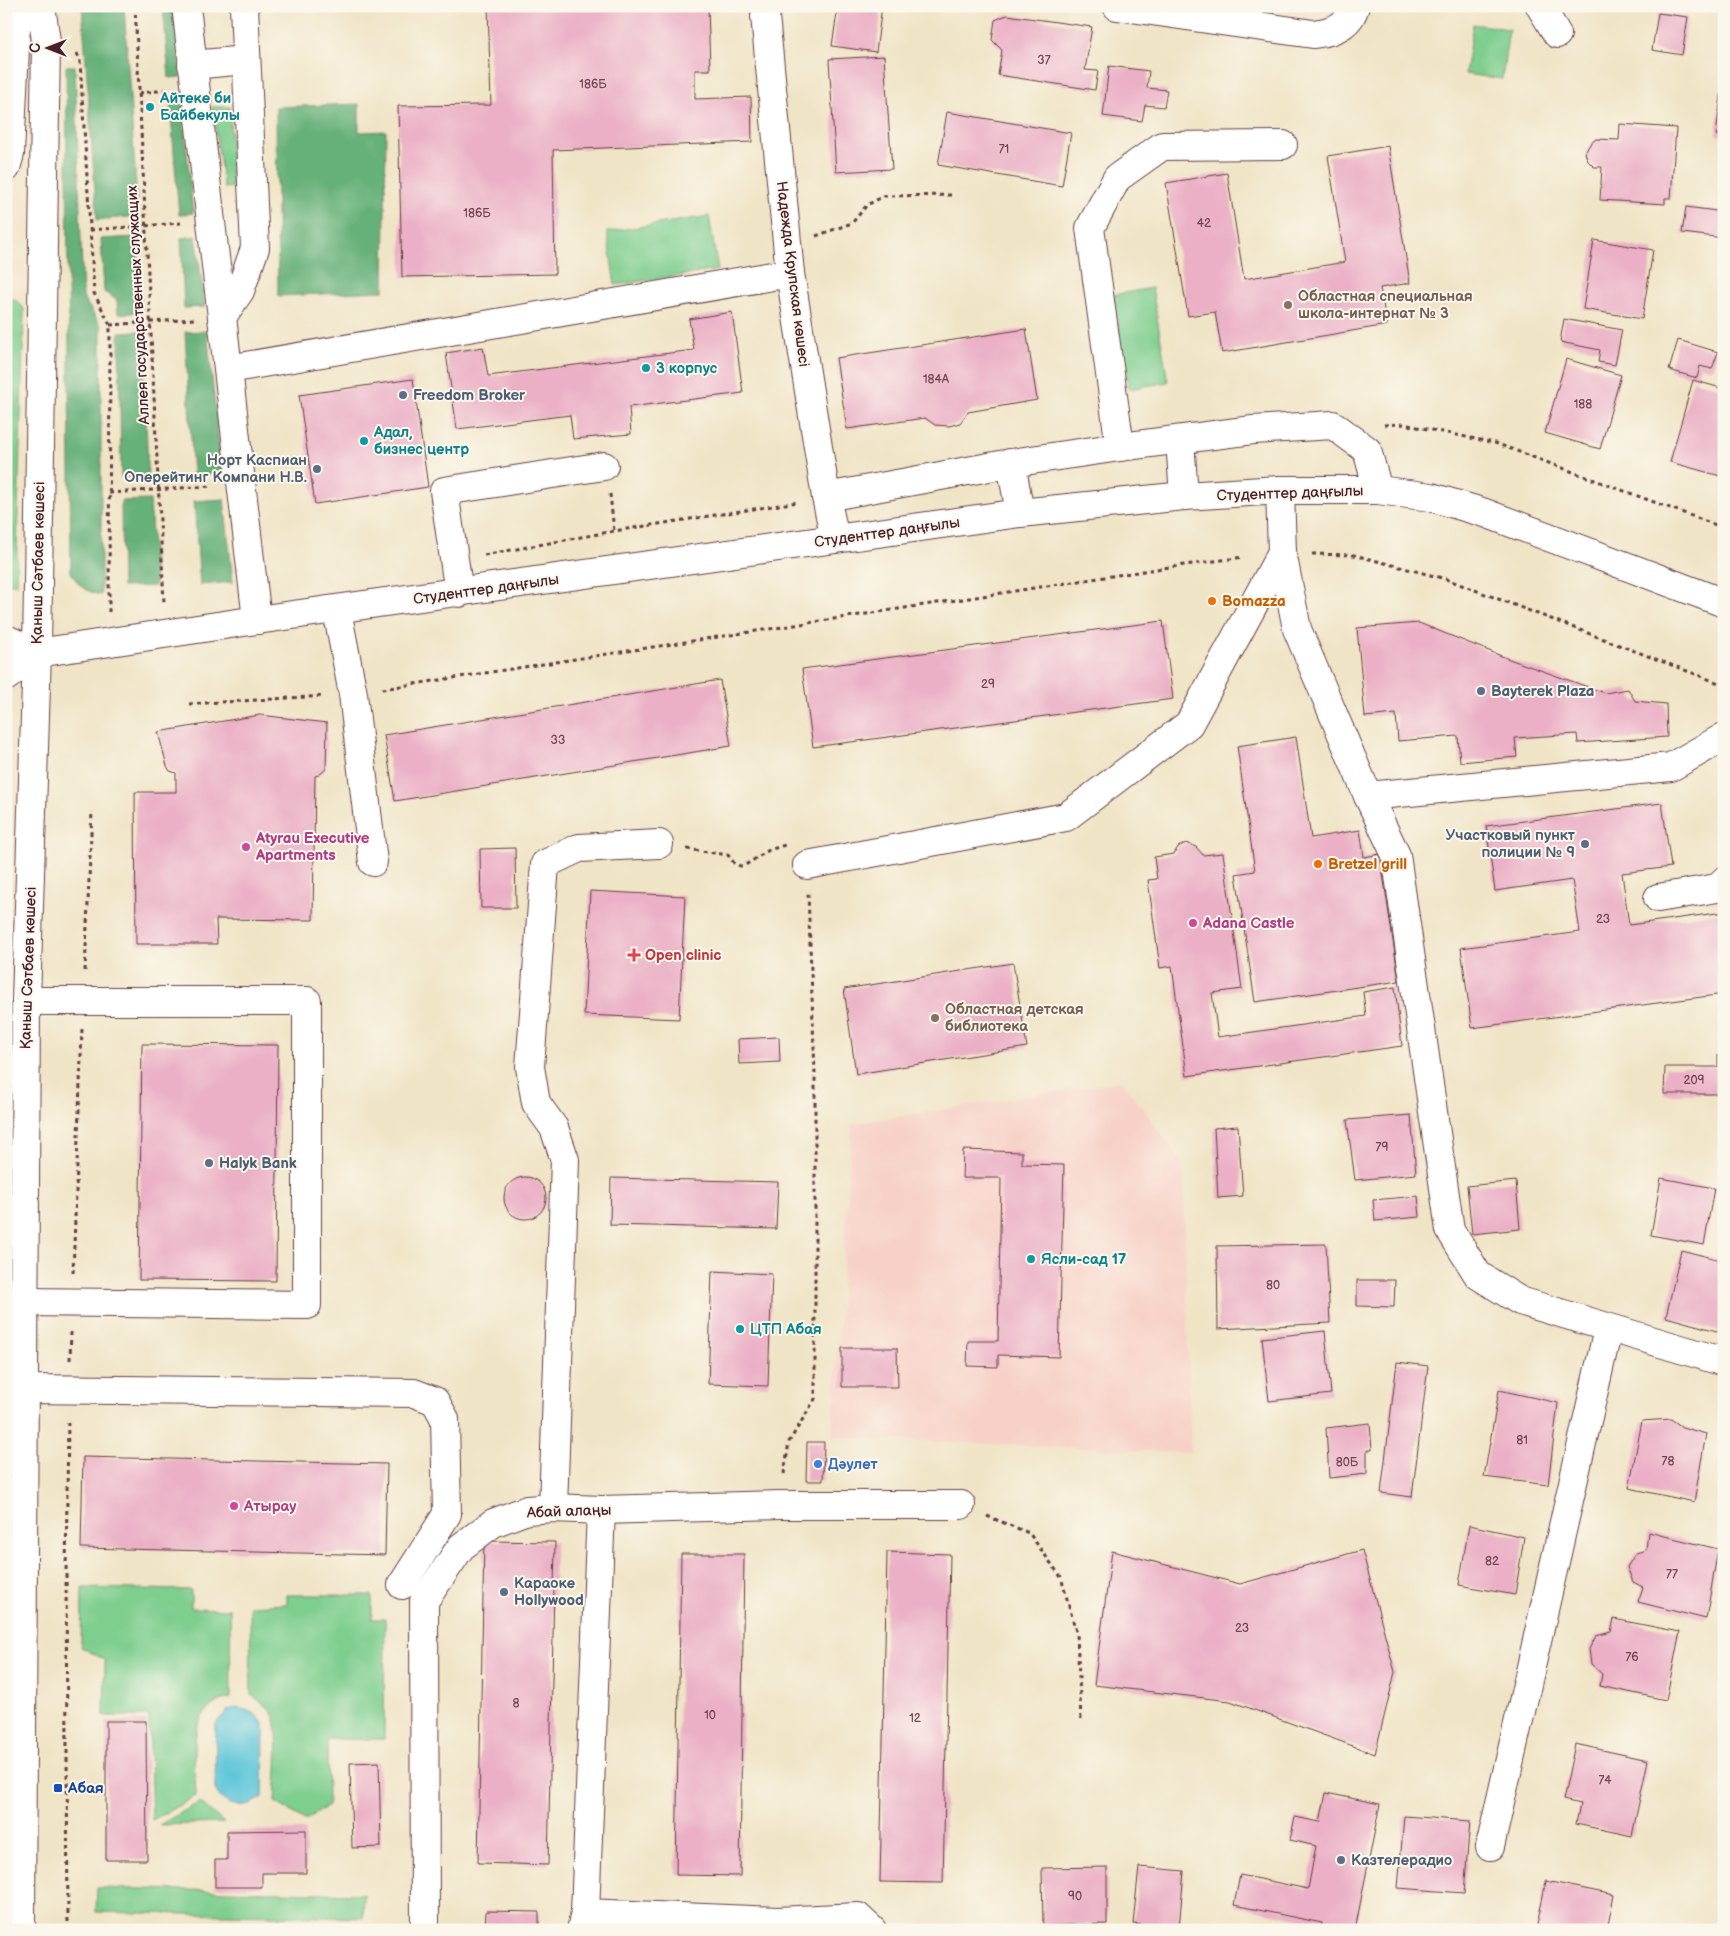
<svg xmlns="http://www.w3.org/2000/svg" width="1730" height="1936" font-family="'Balsamiq Sans',sans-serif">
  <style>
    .built { fill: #f7d1c7 }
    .green { fill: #7ece8e; stroke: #64765c }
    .forest { fill: #66b179; stroke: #586852 }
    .water { fill: #5dc6d9; stroke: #547282 }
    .building { fill: #ebb0c6 }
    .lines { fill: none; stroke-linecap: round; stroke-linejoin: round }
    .minor-casing { stroke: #633d42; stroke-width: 30 }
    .major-casing { stroke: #633d42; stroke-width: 30 }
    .path { stroke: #633d42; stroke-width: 3; stroke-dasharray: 4 4; stroke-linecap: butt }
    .minor { stroke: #fff; stroke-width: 28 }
    .major { stroke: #fff; stroke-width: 28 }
    .culture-dot { fill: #0f9aa8; stroke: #fbf7ec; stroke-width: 2 }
    .education-dot { fill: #8d6e63; stroke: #fbf7ec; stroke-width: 2 }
    .service-dot { fill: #5c6f8a; stroke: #fbf7ec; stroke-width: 2 }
    .food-dot { fill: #e8710a; stroke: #fbf7ec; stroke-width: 2 }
    .hotel-dot { fill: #d1479c; stroke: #fbf7ec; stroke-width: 2 }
    .health-dot { fill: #e0444e; stroke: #fbf7ec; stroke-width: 2 }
    .shop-dot { fill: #3f7fe0; stroke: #fbf7ec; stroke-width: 2 }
    .transit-dot { fill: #1a4fb4; stroke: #fbf7ec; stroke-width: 2 }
    .labels { text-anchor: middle; stroke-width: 4; stroke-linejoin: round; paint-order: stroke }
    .number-label { font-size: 12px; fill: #724352 }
    .culture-label { font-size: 15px; font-weight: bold; fill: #0d838f; stroke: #fbf7ec; text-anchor: start }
    .street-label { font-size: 15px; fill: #4a1f2b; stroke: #fbf7ec }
    .education-label { font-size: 15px; font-weight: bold; fill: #785e54; stroke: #fbf7ec; text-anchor: start }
    .service-label { font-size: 15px; font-weight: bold; fill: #4e5e75; stroke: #fbf7ec; text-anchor: start }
    .food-label { font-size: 15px; font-weight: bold; fill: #c56008; stroke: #fbf7ec; text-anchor: start }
    .hotel-label { font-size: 15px; font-weight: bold; fill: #b23c85; stroke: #fbf7ec; text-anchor: start }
    .health-label { font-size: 15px; font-weight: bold; fill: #be3a42; stroke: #fbf7ec; text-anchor: start }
    .shop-label { font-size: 15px; font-weight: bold; fill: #366cbe; stroke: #fbf7ec; text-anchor: start }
    .transit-label { font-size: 15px; font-weight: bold; fill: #164399; stroke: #fbf7ec; text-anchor: start }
  </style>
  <rect width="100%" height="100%" fill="#fbf7ec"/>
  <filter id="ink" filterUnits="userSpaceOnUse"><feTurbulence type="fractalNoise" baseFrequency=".02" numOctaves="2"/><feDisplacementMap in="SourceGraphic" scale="10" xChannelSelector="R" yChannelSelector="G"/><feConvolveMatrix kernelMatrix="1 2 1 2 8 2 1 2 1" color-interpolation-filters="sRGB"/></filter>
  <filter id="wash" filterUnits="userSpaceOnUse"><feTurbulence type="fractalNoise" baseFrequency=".0096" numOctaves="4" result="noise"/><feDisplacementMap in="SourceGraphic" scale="20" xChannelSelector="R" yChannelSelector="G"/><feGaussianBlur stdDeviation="1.12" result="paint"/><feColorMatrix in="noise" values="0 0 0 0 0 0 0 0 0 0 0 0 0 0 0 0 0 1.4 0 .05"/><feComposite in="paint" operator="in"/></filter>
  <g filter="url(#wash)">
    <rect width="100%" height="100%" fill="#f0e4c6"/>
    <!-- built -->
    <polygon class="built" points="1122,1081 1183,1163 1191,1453 832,1437 852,1124"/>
    <!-- green -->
    <g class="green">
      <polygon points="1473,24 1509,29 1502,79 1465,74"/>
      <polygon points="212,107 230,107 232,187 224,188"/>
      <polygon points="709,216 718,270 615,285 607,232"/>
      <polygon points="1152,288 1168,382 1129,389 1113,295"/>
      <path d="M6 298C15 299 19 301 24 309L16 584H6Z"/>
      <path d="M82 1588 191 1590V1608L230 1609 231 1698C184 1706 195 1760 196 1796L152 1820 149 1716H104L105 1660 81 1647Z"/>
      <path d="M287 1595H372V1619H385L384 1739H327L328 1806 305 1820 275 1802C276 1781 280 1739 275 1720 272 1708 260 1701 251 1695L250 1606 287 1604Z"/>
      <polygon points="200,1802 224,1823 159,1825"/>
      <polygon points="97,1888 364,1894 363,1918 96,1912"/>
    </g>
    <!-- forest -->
    <g class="forest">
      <polygon points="82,6 124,6 138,216 97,220"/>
      <polygon points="163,6 173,6 180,77 169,78"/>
      <path d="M66 66H75L83 297 101 326V595C85 592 78 585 71 572Z"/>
      <polygon points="170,102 182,102 193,213 179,215"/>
      <polygon points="359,104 359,132 386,131 384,291 278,296 276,107"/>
      <polygon points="196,236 205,307 184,308 181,238"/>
      <polygon points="137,237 142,312 118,314 117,300 104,292 101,239"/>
      <polygon points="143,331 148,476 121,477 119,332"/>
      <polygon points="207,331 222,473 193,476 185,332"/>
      <polygon points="224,499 233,582 200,585 194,501"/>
      <polygon points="150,500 155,586 122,587 121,501"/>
    </g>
    <!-- water -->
    <path class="water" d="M235 1708C249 1709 255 1713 264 1724L263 1797C246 1809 225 1810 215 1789L216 1723 227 1711Z"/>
    <g id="blocks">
      <!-- building -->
      <g class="building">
        <polygon points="488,6 708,6 710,70 695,70 695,99 751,97 752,142 553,150 555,274 402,277 398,106 491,105"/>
        <polygon points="838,6 882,6 876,52 832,46"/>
        <polygon points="1658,13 1688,17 1682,55 1652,50"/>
        <polygon points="1007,15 1092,27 1085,70 1098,71 1095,90 998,75 1002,50 992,40 995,20"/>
        <polygon points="884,56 892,169 836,172 829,59"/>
        <polygon points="1109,66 1149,71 1147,88 1167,90 1164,107 1145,105 1142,121 1103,116"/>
        <polygon points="1722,88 1724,88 1724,136 1716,135"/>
        <polygon points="947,112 1071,133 1062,186 938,165"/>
        <polygon points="1620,124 1676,128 1671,198 1665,198 1665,204 1600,200 1602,167 1594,167 1588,161 1585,153 1590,144 1596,139 1619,140"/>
        <polygon points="1388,146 1410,283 1380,288 1387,325 1222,353 1215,312 1188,316 1166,183 1227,173 1244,279 1345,262 1328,156"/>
        <polygon points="1686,207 1724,212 1724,238 1682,233"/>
        <polygon points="1594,240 1653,250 1642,319 1583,309"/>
        <polygon points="732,312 743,393 629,407 631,434 573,439 570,415 457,429 446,353 483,347 488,376 694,350 689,319"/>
        <polygon points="1564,319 1622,330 1615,365 1598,362 1600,350 1560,342"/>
        <polygon points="1026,329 1037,400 968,412 960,423 949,426 935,425 925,418 847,429 836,358"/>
        <polygon points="1678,340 1718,352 1712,369 1700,366 1697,378 1669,370"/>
        <polygon points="1566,359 1621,375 1600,449 1545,433"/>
        <polygon points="413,379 428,487 315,504 299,395"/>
        <polygon points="1693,380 1724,389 1724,477 1670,462"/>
        <polygon points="1163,621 1173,699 813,747 802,669"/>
        <polygon points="1419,623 1509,659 1605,693 1628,689 1635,701 1666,704 1667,737 1578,743 1577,734 1515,738 1517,757 1460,762 1458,736 1398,741 1396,714 1365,717 1357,628"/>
        <polygon points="720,680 731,746 395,801 384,735"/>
        <polygon points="260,715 327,723 326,769 319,775 315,776 313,920 216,919 217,944 136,944 135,792 176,792 176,773 170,771 167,766 158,732"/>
        <polygon points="1296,737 1311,838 1360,830 1364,857 1380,854 1399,981 1255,1002 1236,874 1255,871 1237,746"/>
        <polygon points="1662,803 1671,867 1622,873 1629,925 1724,912 1724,994 1472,1028 1461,948 1580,932 1572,880 1495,891 1486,826"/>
        <polygon points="1186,843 1196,847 1203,855 1223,853 1242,989 1212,993 1218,1037 1366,1016 1363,992 1395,987 1402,1046 1187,1076 1172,966 1160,968 1148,880 1157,879 1154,857 1174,854 1178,847"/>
        <polygon points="515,848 516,908 481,908 480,849"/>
        <polygon points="590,891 685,896 679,1019 584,1015"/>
        <polygon points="1013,963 1027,1047 856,1074 844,989"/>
        <polygon points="779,1037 780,1062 739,1064 738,1039"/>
        <polygon points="142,1044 278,1045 276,1281 139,1280"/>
        <polygon points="1718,1055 1724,1055 1724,1094 1664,1094 1665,1067 1718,1067"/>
        <polygon points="1411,1115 1416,1174 1355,1180 1347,1120"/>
        <polygon points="1238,1126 1243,1196 1218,1198 1214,1128"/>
        <polygon points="963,1150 1022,1152 1022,1164 1064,1165 1059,1357 998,1355 998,1367 967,1366 968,1341 998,1341 1001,1178 962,1178"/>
        <circle cx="525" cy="1198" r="21"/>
        <polygon points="611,1178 778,1182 776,1229 610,1225"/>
        <polygon points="1661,1178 1714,1188 1704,1245 1651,1235"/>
        <polygon points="1516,1181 1520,1229 1472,1234 1467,1186"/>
        <polygon points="1418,1196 1420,1217 1375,1221 1373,1200"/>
        <polygon points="1326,1244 1330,1323 1218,1329 1217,1246"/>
        <polygon points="1681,1250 1724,1261 1724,1333 1666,1317"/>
        <polygon points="712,1271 772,1274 768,1386 708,1384"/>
        <polygon points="1357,1280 1395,1280 1394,1307 1357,1306"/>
        <polygon points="1325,1331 1331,1394 1269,1401 1262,1338"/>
        <polygon points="842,1348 897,1348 898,1387 842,1387"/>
        <polygon points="1397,1362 1428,1366 1412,1497 1381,1493"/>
        <polygon points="1499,1390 1558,1403 1548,1485 1484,1477"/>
        <polygon points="1671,1419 1682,1427 1706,1434 1694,1502 1629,1488 1642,1421"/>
        <polygon points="1370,1423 1372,1450 1367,1450 1367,1474 1329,1478 1326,1428"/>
        <polygon points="807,1442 824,1442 823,1481 806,1481"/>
        <polygon points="83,1457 387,1464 385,1555 81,1548"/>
        <polygon points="1469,1525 1524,1537 1515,1595 1459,1585"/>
        <polygon points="1648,1532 1718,1549 1706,1619 1638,1602 1643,1587 1633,1582 1627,1567 1636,1553 1646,1550"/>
        <polygon points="484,1541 555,1542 548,1865 478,1863"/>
        <polygon points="1362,1550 1395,1672 1375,1754 1230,1701 1094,1685 1112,1551 1240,1584"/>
        <polygon points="887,1552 950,1554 943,1883 880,1882"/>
        <polygon points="681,1554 744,1554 740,1876 676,1875"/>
        <polygon points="1614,1619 1680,1632 1666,1700 1600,1686 1602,1674 1591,1664 1589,1649 1596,1636 1611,1632"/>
        <polygon points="106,1721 146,1721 147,1860 106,1860"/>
        <polygon points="1575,1744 1648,1760 1632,1836 1576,1824 1580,1804 1563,1800"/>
        <polygon points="379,1762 381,1847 352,1848 350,1763"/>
        <polygon points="1326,1793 1380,1804 1355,1930 1320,1930 1322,1923 1234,1905 1240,1875 1308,1889 1316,1846 1290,1840 1295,1817 1320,1822"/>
        <polygon points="1404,1816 1470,1821 1464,1893 1398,1888"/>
        <polygon points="306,1830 306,1873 262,1873 262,1887 215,1887 215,1860 227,1860 227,1831"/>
        <polygon points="1107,1867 1107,1924 1043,1926 1042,1868"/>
        <polygon points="1139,1867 1184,1871 1179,1929 1133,1924"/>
        <polygon points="1546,1881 1614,1895 1607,1930 1536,1930"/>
        <polygon points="486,1911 539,1912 539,1930 485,1930"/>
      </g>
    </g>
  </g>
  <g filter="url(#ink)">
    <use href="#blocks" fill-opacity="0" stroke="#633d42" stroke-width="1"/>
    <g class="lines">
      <defs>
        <g id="minor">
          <polyline points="186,6 257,620"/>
          <polyline points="768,6 765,16 790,273 826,497 835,539"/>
          <path d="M1117 6 1313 34C1332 32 1350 26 1355 6"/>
          <polyline points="1540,6 1557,34"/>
          <polyline points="192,65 246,60"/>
          <polyline points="222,317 240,291 255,248 244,6"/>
          <polyline points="228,369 790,273"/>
          <polyline points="1180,440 1184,496"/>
          <polyline points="1120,447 1090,228 1117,178 1162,146 1283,145"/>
          <polyline points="1011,463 1020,513"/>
          <polyline points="1280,490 1282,552 1297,629 1368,796 1396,855 1450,1230 1478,1275 1520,1301 1724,1362"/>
          <polyline points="826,497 1011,463 1120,447 1253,430 1333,425 1367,450 1378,490"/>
          <polyline points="459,593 444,491 604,466"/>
          <polyline points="337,610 353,694 373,862"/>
          <polyline points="6,639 37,653 6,677"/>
          <polyline points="37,653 257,620 1020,513 1184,496 1280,490 1378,490 1431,497 1485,513 1724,603"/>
          <polyline points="1368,796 1671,767 1724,737"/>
          <polyline points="807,865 1066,817 1189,724 1282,552"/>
          <polyline points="1658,898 1717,888 1724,881"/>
          <polyline points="24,1302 307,1305 307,1001 26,1001"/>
          <polyline points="25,1389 414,1393 435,1401 445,1419 447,1514 402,1585"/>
          <polyline points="553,1508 565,1160 554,1128 536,1103 530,1067 545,864 579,848 659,844"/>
          <polyline points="1490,1847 1608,1329"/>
          <polyline points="585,1913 778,1921 858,1917 872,1930"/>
          <polyline points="425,1930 424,1601 461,1547 493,1523 527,1510 553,1508 601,1510 779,1505 961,1505"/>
          <polyline points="581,1930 585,1913 601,1510"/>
        </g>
        <g id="major">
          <polyline points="6,168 10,154 17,6"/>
          <polyline points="21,1930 26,1001 37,653 46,41 41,6"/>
        </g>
      </defs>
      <!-- minor casing -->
      <use href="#minor" class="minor-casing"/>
      <!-- major casing -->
      <use href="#major" class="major-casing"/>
      <!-- path -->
      <g class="path">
        <polyline points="135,6 164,603"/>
        <polyline points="77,53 80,61 94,293 110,325 109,612"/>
        <polyline points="139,93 166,90"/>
        <polyline points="90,230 181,223"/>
        <polyline points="816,236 852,223 867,205 884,196 954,195"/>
        <polyline points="110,325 194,319"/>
        <polyline points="1384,425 1403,424 1495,443 1724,528"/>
        <polyline points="109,493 211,486"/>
        <polyline points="610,494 614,531"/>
        <polyline points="1312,554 1354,555 1446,579 1724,685"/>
        <polyline points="484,555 614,531 798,502"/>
        <polyline points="382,689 1163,568 1244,557"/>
        <polyline points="189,704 324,696"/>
        <polyline points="687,849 728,855 734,863 740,866 747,864 769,850 785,845"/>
        <polyline points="85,971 92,811"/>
        <polyline points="73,1273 82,1029"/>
        <polyline points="70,1360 71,1332"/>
        <polyline points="784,1474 789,1442 815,1399 815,1074 808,893"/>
        <polyline points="987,1516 1029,1533 1061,1577 1077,1635 1081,1720"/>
        <polyline points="68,1930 66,1574 68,1419"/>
      </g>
      <!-- minor -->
      <use href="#minor" class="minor"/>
      <!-- major -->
      <use href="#major" class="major"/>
    </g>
  </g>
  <!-- markers -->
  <g class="culture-dot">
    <circle cx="150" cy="107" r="5"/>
    <circle cx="646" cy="368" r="5"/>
    <circle cx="364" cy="441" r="5"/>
    <circle cx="1031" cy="1259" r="5"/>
    <circle cx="740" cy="1329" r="5"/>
  </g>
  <g class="education-dot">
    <circle cx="1288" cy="305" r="5"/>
    <circle cx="935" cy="1018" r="5"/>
  </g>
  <g class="service-dot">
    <circle cx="403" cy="395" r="5"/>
    <circle cx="317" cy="469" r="5"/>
    <circle cx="1481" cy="691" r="5"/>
    <circle cx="1585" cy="844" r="5"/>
    <circle cx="209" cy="1163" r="5"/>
    <circle cx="504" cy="1592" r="5"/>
    <circle cx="1341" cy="1860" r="5"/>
  </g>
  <g class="food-dot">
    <circle cx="1212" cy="601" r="5"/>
    <circle cx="1318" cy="864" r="5"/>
  </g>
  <g class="hotel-dot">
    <circle cx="246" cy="847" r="5"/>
    <circle cx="1193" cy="923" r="5"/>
    <circle cx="234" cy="1506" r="5"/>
  </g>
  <path class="health-dot" d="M631.5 947.5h5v5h5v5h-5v5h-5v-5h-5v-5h5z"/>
  <circle class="shop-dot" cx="818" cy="1464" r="5"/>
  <rect class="transit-dot" x="53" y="1783" width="10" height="10" rx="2.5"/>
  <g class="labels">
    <!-- number labels -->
    <g class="number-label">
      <text x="1044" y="64">37</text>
      <text x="593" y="88">186Б</text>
      <text x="1004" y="153">71</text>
      <text x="477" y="217">186Б</text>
      <text x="1204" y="227">42</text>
      <text x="936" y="383">184А</text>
      <text x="1583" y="408">188</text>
      <text x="988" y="688">29</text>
      <text x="558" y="744">33</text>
      <text x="1603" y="923">23</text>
      <text x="1694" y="1084">209</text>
      <text x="1382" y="1151">79</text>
      <text x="1273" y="1289">80</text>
      <text x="1522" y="1444">81</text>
      <text x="1668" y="1465">78</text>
      <text x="1347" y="1466">80Б</text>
      <text x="1492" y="1565">82</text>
      <text x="1672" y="1578">77</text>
      <text x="1242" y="1632">23</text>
      <text x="1632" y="1661">76</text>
      <text x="516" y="1707">8</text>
      <text x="710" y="1719">10</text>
      <text x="915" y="1722">12</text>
      <text x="1605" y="1784">74</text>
      <text x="1075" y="1900">90</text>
    </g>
    <!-- culture labels -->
    <g class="culture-label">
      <text x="160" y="103">Айтеке би<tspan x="160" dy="17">Байбекулы</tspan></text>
      <text x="656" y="373">3 корпус</text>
      <text x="374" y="437">Адал,<tspan x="374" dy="17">бизнес центр</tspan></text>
      <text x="1041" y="1264">Ясли-сад 17</text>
      <text x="750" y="1334">ЦТП Абая</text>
    </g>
    <!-- street labels -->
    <g class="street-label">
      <text transform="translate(793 274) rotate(83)" y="5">Надежда Крупская көшесі</text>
      <text transform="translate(138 305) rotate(-93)" y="5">Аллея государственных служащих</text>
      <text transform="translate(1290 493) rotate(-2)" y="5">Студенттер даңғылы</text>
      <text transform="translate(887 532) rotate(-8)" y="5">Студенттер даңғылы</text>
      <text transform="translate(38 563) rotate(-89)" y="5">Қаныш Сәтбаев көшесі</text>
      <text transform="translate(486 589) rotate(-8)" y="5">Студенттер даңғылы</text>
      <text transform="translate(28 968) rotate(-88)" y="5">Қаныш Сәтбаев көшесі</text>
      <text transform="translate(569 1511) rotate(-2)" y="5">Абай алаңы</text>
    </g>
    <!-- education labels -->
    <g class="education-label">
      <text x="1298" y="301">Областная специальная<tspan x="1298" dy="17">школа-интернат № 3</tspan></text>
      <text x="945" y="1014">Областная детская<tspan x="945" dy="17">библиотека</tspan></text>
    </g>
    <!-- service labels -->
    <g class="service-label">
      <text x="413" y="400">Freedom Broker</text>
      <text x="307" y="465" text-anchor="end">Норт Каспиан<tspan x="307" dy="17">Оперейтинг Компани Н.В.</tspan></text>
      <text x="1491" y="696">Bayterek Plaza</text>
      <text x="1575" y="840" text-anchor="end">Участковый пункт<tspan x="1575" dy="17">полиции № 9</tspan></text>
      <text x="219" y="1168">Halyk Bank</text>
      <text x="514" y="1588">Караоке<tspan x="514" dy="17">Hollywood</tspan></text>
      <text x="1351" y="1865">Казтелерадио</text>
    </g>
    <!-- food labels -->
    <g class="food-label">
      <text x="1222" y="606">Bomazza</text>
      <text x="1328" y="869">Bretzel grill</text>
    </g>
    <!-- hotel labels -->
    <g class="hotel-label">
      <text x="256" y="843">Atyrau Executive<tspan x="256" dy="17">Apartments</tspan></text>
      <text x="1203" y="928">Adana Сastle</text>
      <text x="244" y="1511">Атырау</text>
    </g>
    <!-- health labels -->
    <g class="health-label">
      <text x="645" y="960">Open clinic</text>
    </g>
    <!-- shop labels -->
    <g class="shop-label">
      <text x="828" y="1469">Дәулет</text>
    </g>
    <!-- transit labels -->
    <g class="transit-label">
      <text x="68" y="1793">Абая</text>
    </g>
  </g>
  <!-- margin -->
  <rect width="1730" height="1936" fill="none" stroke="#fbf7ec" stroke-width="25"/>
  <!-- north arrow -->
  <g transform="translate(48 48) rotate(270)" stroke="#fbf7ec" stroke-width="4" paint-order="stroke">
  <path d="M0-4L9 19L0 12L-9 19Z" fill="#4a1f2b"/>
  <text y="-8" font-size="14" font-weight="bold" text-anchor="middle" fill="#4a1f2b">С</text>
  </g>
</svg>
